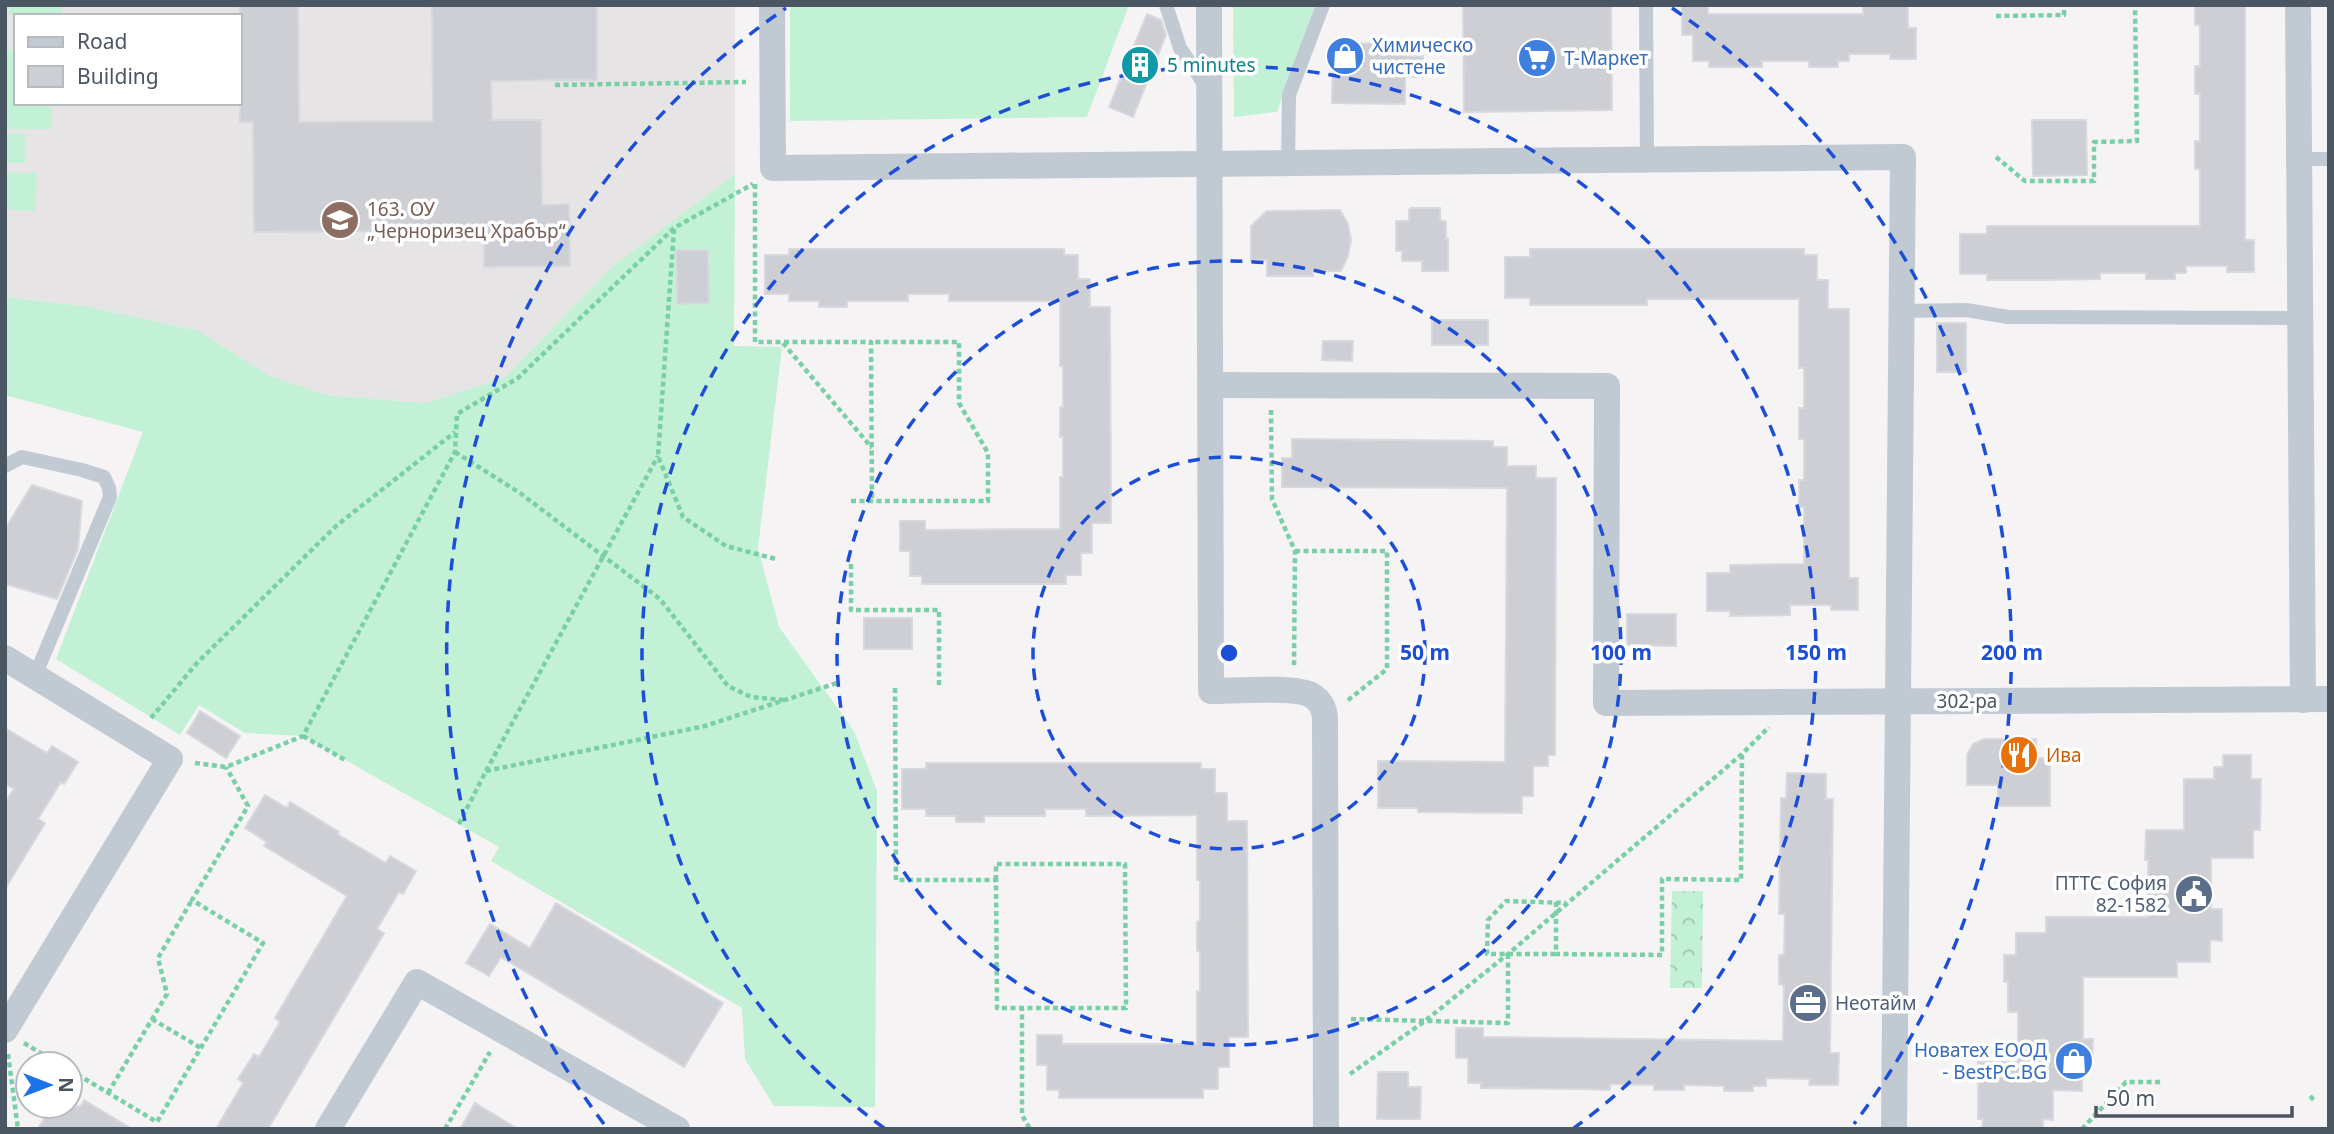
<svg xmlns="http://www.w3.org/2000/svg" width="2334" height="1134" font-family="'Noto Sans',sans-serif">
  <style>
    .education { fill: #e6e4e5; fill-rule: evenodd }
    .grass { fill: #c3f1d5 }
    .park { fill: url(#park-crowns) }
    .building { fill: #cdcfd5; stroke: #d7d9de; stroke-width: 2 }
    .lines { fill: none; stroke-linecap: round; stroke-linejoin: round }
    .path { stroke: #7ad0a6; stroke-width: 4.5; stroke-dasharray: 5 3.5; stroke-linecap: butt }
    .service { stroke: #c1cad2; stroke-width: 14 }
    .minor { stroke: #c1cad2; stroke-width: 26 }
    .ring { fill: none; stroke: #1d4ed8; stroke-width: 3.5; stroke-dasharray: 12 9 }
    .labels { text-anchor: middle; stroke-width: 7; stroke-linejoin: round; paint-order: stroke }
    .shop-label { font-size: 19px; fill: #366cbe; stroke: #fff; text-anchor: start }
    .culture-label { font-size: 19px; fill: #0d838f; stroke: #fff; text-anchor: start }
    .education-label { font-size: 19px; fill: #785e54; stroke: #fff; text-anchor: start }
    .street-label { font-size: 19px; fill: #4a5661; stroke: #fff }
    .food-label { font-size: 19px; fill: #c56008; stroke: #fff; text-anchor: start }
    .service-label { font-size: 19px; fill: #4e5e75; stroke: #fff; text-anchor: end }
    .centre { fill: #1d4ed8; stroke: #fff; stroke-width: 3.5 }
    .ring-label { font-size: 21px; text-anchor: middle; font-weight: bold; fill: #1d4ed8; stroke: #fff; stroke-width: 7; stroke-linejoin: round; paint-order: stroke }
  </style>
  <defs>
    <pattern id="park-crowns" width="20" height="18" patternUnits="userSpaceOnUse" patternTransform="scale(1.75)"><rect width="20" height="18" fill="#c3f1d5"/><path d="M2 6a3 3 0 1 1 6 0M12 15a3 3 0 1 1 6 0" fill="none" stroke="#a0c6b0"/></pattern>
  </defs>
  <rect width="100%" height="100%" fill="#f5f3f3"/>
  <!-- education -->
  <path class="education" d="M5 5H735V174L614 265 504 378 425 403 326 395 268 375 199 331 90 307 5 297ZM16 16H240V103H16Z"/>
  <!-- grass -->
  <g class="grass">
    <rect x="9" y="5" width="53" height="10"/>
    <polygon points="790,5 1129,5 1087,117 790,121"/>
    <polygon points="1233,5 1315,5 1277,112 1234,117"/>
    <polygon points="5,50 16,50 16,103 52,103 52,129 5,129"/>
    <rect x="5" y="134" width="20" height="29"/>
    <polygon points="5,172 37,173 35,211 5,209"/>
    <polygon points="735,174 734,346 782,347 758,548 779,627 854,731 877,791 875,1107 774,1106 745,1059 742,1008 491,861 499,847 303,736 245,733 199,705 180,735 56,659 143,432 5,395 5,297 90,307 199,331 268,375 326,395 425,403 504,378 614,265"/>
  </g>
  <!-- park -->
  <polygon class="park" points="1672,891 1703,891 1702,988 1670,988"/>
  <!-- building -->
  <g class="building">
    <polygon points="240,5 298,5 299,122 433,121 432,5 597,5 597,80 491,81 492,120 541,120 542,205 569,204 570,266 484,267 484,230 254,232 253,122 240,122"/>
    <polygon points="1463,5 1611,5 1612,110 1464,112"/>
    <polygon points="1682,5 1708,5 1708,14 1863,14 1863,5 1908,5 1908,28 1916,28 1916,59 1890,59 1890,54 1849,54 1849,61 1838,61 1838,67 1809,67 1809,61 1762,61 1762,67 1709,67 1709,61 1693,61 1693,35 1682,35"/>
    <polygon points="2195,5 2245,5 2245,240 2254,240 2254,272 2227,272 2227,266 2186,266 2186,273 2175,273 2175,279 2146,279 2146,273 2100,273 2100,279 2043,280 1987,280 1987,274 1960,274 1960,234 1987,234 1987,226 2200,226 2200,169 2195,169 2195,141 2200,141 2200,94 2195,94 2195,66 2200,66 2200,25 2195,25"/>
    <polygon points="1147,14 1161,20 1166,35 1133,117 1109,107"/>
    <polygon points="1333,43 1406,44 1406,56 1423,56 1422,77 1405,77 1405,104 1332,103"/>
    <polygon points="2032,120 2086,120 2087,175 2033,176"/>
    <polygon points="1411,208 1440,208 1440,220 1446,222 1446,239 1448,239 1448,271 1422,271 1422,261 1402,261 1402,251 1396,251 1396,221 1409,221 1409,210"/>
    <polygon points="1340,210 1348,224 1351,240 1348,256 1341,271 1312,271 1313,276 1267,276 1267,260 1251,260 1251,226 1267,211"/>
    <polygon points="789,249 1064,249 1064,255 1078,255 1078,279 1090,279 1090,307 1110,307 1111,523 1092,523 1092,553 1081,553 1081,575 1066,575 1066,584 922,584 922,576 910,576 910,551 900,551 900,521 925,521 925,530 1060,529 1060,477 1063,477 1063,437 1060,437 1060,407 1063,407 1063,366 1060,366 1060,301 949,301 949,294 908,294 908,301 847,301 847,307 819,307 819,301 789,301 789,294 765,294 765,255 789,255"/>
    <polygon points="1530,249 1804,249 1804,255 1817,255 1817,280 1828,280 1828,309 1849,309 1849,578 1858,578 1858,610 1831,610 1831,605 1790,605 1790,615 1730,616 1730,611 1707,611 1707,573 1730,573 1730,565 1804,564 1804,507 1799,507 1799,480 1804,480 1804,439 1799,439 1799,408 1804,408 1804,368 1799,368 1799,299 1647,299 1647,305 1530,305 1530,298 1505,298 1505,257 1530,257"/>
    <polygon points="676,250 708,250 709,303 677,304"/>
    <rect x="1432" y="320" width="56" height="25"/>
    <rect x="1937" y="323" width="29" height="49"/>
    <polygon points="1323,341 1353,341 1352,361 1322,360"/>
    <polygon points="1292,439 1493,441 1493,447 1507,447 1507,466 1536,466 1536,478 1556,478 1555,755 1548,755 1548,766 1533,766 1533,796 1522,796 1522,813 1418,812 1418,808 1378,808 1378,761 1505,762 1507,488 1282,487 1282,458 1292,458"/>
    <polygon points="32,485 82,501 78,549 57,599 5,584 5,529"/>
    <polygon points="1627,614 1676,614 1676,646 1627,645"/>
    <rect x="864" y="618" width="48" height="31"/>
    <polygon points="200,711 240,736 226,758 187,733"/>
    <polygon points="5,728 47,753 52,746 78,762 64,784 61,782 38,819 45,823 5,889 5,803 14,789 5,784"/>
    <polygon points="1984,739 2036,739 2036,758 2050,758 2050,806 1998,806 1998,785 1967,785 1967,755 1973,744"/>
    <polygon points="2223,755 2251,755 2251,779 2261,779 2260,830 2253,830 2253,858 2211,858 2211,909 2222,909 2222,941 2210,940 2210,962 2177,962 2177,977 2083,977 2083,1039 2093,1039 2092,1063 2082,1063 2082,1091 2053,1090 2053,1120 2043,1119 2043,1129 1982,1129 1983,1119 1978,1119 1978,1062 2018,1062 2018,1012 2008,1012 2008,982 2004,982 2004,955 2016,955 2016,933 2046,933 2046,917 2148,917 2148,860 2145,860 2146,830 2184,830 2184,779 2214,779 2214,767 2223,767"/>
    <polygon points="926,763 1201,763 1201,769 1215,769 1215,793 1227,793 1227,821 1247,821 1248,1037 1229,1037 1229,1067 1218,1067 1218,1089 1203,1089 1203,1098 1059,1098 1059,1090 1047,1090 1047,1065 1037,1065 1037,1035 1062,1035 1062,1044 1197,1044 1197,991 1200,991 1200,951 1197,951 1197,922 1200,921 1200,880 1197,880 1197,815 1086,816 1086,809 1045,809 1045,816 984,816 984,822 956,822 956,816 926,816 926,809 902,809 902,769 926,769"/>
    <polygon points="1787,773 1826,774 1826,799 1833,799 1830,1053 1839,1053 1838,1085 1809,1085 1810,1079 1766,1078 1766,1086 1753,1086 1753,1091 1724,1091 1724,1086 1684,1085 1684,1090 1654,1090 1654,1085 1610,1084 1610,1090 1582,1089 1481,1088 1481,1083 1468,1083 1468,1058 1456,1058 1456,1028 1483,1028 1483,1037 1783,1041 1784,985 1779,984 1779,955 1784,955 1785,914 1779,914 1781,798 1786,798"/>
    <polygon points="265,795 287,808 290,802 339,832 337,834 386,863 390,856 416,871 403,894 399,892 377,929 384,933 268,1129 216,1129 243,1083 238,1079 254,1054 259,1057 280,1022 275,1018 347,896 264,846 267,842 245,828"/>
    <polygon points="556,903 723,1003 684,1067 501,957 489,976 466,963 490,924 530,948"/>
    <polygon points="1378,1072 1408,1072 1408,1087 1421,1087 1420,1119 1377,1119"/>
    <polygon points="84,1100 132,1129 38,1129 51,1106 81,1106"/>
    <polygon points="475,1103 518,1129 460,1129"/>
  </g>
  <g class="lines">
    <!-- path -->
    <g class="path">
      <polyline points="1996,16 2064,15 2064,5"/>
      <polyline points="555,85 746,82"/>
      <polyline points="1996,157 2025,181 2094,181 2094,142 2137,141 2135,5"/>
      <polyline points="755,184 755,342 871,342 872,501"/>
      <polyline points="674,229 658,456 683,517 726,546 776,559"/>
      <polyline points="783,343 872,448"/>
      <polyline points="1271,410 1272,499 1295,551 1294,666"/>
      <polyline points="455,452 520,493 660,599 728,686 751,697 785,700"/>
      <polyline points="851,501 988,501 988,453 959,403 959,342 871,342"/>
      <polyline points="1295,551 1387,551 1387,669 1347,701"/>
      <polyline points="851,564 851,610 939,610 939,688"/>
      <polyline points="895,688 896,880 996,880 997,1008 1022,1008"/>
      <polyline points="151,718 197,663 336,526 455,432"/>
      <polyline points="303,736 347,761"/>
      <polyline points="195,763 226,767 303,736 455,452 457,414 518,378 674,228 753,184"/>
      <polyline points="486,771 705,726 840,682"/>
      <polyline points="459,824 486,771 658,456"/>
      <polyline points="996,880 996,864 1125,864 1126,1008 1022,1008 1022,1115 1030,1129"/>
      <polyline points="1556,902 1556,954 1662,955 1662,879 1741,880 1742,755"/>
      <polyline points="1508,954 1556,954"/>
      <polyline points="152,1019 201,1048"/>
      <polyline points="1351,1019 1508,1023 1508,954 1487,954 1488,920 1506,901 1566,903"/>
      <polyline points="24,1043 59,1064"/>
      <polyline points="8,1054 18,1129"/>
      <polyline points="70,1070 157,1122 263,943 192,900 248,806 226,767"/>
      <polyline points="1350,1074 1425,1021 1508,954 1742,754 1769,727"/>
      <polyline points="108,1093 167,994 158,958 192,900"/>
      <polyline points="2310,1096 2315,1101"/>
      <polyline points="445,1129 490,1052"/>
      <polyline points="2082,1129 2126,1082 2163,1082"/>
    </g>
    <!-- service -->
    <g class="service">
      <polyline points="1166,5 1180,48 1207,88"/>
      <polyline points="1646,5 1647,160"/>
      <polyline points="2299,159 2329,159"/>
      <polyline points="1288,164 1289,95 1323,5"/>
      <polyline points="1902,311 1966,310 2008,317 2300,318"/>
      <polyline points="5,466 22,457 82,470 104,477 109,488 110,497 35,676"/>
    </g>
    <!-- minor -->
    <g class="minor">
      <polyline points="772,5 773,168 1903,157 1894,1129"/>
      <path d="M1209 5 1211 691C1232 691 1296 686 1311 695 1320 700 1324 708 1325 717L1326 1129"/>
      <polyline points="2298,5 2303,700"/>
      <polyline points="1211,385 1607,386 1606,703 2329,699"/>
      <polyline points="5,658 170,759 5,1030"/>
      <polyline points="328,1129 417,982 677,1129"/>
    </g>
  </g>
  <!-- distance rings -->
  <g class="ring">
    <circle cx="1229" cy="653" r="196"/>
    <circle cx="1229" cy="653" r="392"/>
    <path d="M884 1128A587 587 0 1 1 1574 1128"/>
    <path d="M604 1124A783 783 0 0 1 786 8M1672 8A783 783 0 0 1 1854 1124"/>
  </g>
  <!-- icons -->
  <defs>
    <symbol id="shop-disc" viewBox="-11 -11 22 22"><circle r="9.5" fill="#3f7fe0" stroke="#fff"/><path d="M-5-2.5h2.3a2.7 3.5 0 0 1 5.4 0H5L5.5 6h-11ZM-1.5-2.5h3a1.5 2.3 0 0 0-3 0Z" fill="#fff"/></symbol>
    <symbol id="supermarket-disc" viewBox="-11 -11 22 22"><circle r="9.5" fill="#3f7fe0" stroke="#fff"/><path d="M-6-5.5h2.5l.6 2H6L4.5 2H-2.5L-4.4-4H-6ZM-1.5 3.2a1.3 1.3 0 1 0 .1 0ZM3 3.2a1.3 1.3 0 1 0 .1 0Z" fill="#fff"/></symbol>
    <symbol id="building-disc" viewBox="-11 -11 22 22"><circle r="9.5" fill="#0f9aa8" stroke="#fff"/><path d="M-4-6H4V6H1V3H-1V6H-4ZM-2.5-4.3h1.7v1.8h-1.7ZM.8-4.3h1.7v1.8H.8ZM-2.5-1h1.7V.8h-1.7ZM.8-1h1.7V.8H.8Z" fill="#fff"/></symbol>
    <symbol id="school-disc" viewBox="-11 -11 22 22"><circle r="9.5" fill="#8d6e63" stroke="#fff"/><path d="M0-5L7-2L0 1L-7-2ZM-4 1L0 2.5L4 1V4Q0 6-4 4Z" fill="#fff"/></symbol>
    <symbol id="restaurant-disc" viewBox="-11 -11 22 22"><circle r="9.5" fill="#e8710a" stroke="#fff"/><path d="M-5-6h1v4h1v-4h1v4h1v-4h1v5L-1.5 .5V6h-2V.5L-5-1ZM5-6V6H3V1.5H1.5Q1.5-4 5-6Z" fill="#fff"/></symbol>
    <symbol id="civic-disc" viewBox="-11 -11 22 22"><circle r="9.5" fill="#5c6f8a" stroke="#fff"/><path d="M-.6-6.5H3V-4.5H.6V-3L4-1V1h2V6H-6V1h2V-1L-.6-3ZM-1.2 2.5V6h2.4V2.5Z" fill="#fff"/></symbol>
    <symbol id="office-disc" viewBox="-11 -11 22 22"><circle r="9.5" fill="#5c6f8a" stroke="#fff"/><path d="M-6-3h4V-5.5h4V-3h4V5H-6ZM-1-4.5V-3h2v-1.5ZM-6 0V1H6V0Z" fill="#fff"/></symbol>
  </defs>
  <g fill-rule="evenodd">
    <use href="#shop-disc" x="1323" y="34" width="44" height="44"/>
    <use href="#supermarket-disc" x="1515" y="36" width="44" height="44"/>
    <use href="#building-disc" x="1118" y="43" width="44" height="44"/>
    <use href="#school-disc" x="318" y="198" width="44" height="44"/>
    <use href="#restaurant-disc" x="1997" y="733" width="44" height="44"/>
    <use href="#civic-disc" x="2172" y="872" width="44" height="44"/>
    <use href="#office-disc" x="1786" y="981" width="44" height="44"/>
    <use href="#shop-disc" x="2052" y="1039" width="44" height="44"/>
  </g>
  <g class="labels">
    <!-- shop labels -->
    <g class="shop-label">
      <text x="1372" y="52">Химическо<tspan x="1372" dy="22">чистене</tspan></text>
      <text x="1564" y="65">Т-Маркет</text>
      <text x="2047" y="1057" text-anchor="end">Новатех ЕООД<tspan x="2047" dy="22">- BestPC.BG</tspan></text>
    </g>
    <!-- culture labels -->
    <g class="culture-label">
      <text x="1167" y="72">5 minutes</text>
    </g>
    <!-- education labels -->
    <g class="education-label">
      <text x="367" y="216">163. ОУ<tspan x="367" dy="22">„Черноризец Храбър“</tspan></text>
    </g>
    <!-- street labels -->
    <g class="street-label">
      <text x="1967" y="708">302-ра</text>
    </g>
    <!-- food labels -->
    <g class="food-label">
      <text x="2046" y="762">Ива</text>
    </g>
    <!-- service labels -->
    <g class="service-label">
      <text x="2167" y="890">ПТТС София<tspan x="2167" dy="22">82-1582</tspan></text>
      <text x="1835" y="1010" text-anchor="start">Неотайм</text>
    </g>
  </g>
  <circle cx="1229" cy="653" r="10" class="centre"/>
  <g class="ring-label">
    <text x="1425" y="660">50 m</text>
    <text x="1621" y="660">100 m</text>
    <text x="1816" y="660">150 m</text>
    <text x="2012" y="660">200 m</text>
  </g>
  <!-- border -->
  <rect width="2334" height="1134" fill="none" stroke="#4a5661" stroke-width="14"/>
  <!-- legend -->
  <rect x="14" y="14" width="228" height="91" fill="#ffffff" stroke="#b7bbc0" stroke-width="2"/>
  <rect x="28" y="37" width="35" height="10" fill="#c1cad2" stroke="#b7bbc0" stroke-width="2"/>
  <text x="77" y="49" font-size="21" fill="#4a5661">Road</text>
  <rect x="28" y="66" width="35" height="21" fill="#cdcfd5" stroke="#b7bbc0" stroke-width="2"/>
  <text x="77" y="84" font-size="21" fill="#4a5661">Building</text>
  <!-- north arrow -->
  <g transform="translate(49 1085) rotate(90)"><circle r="33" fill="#ffffff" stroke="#b7bbc0" stroke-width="2"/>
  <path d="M0-5L12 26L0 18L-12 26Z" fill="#1a73e8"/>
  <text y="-10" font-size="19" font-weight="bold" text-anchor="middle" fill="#4a5661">N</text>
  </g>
  <!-- scale -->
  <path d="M2096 1106v10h196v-10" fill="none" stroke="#4a5661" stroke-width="3.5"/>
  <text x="2106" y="1106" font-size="21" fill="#4a5661" stroke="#ffffff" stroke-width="5" paint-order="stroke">50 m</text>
</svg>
